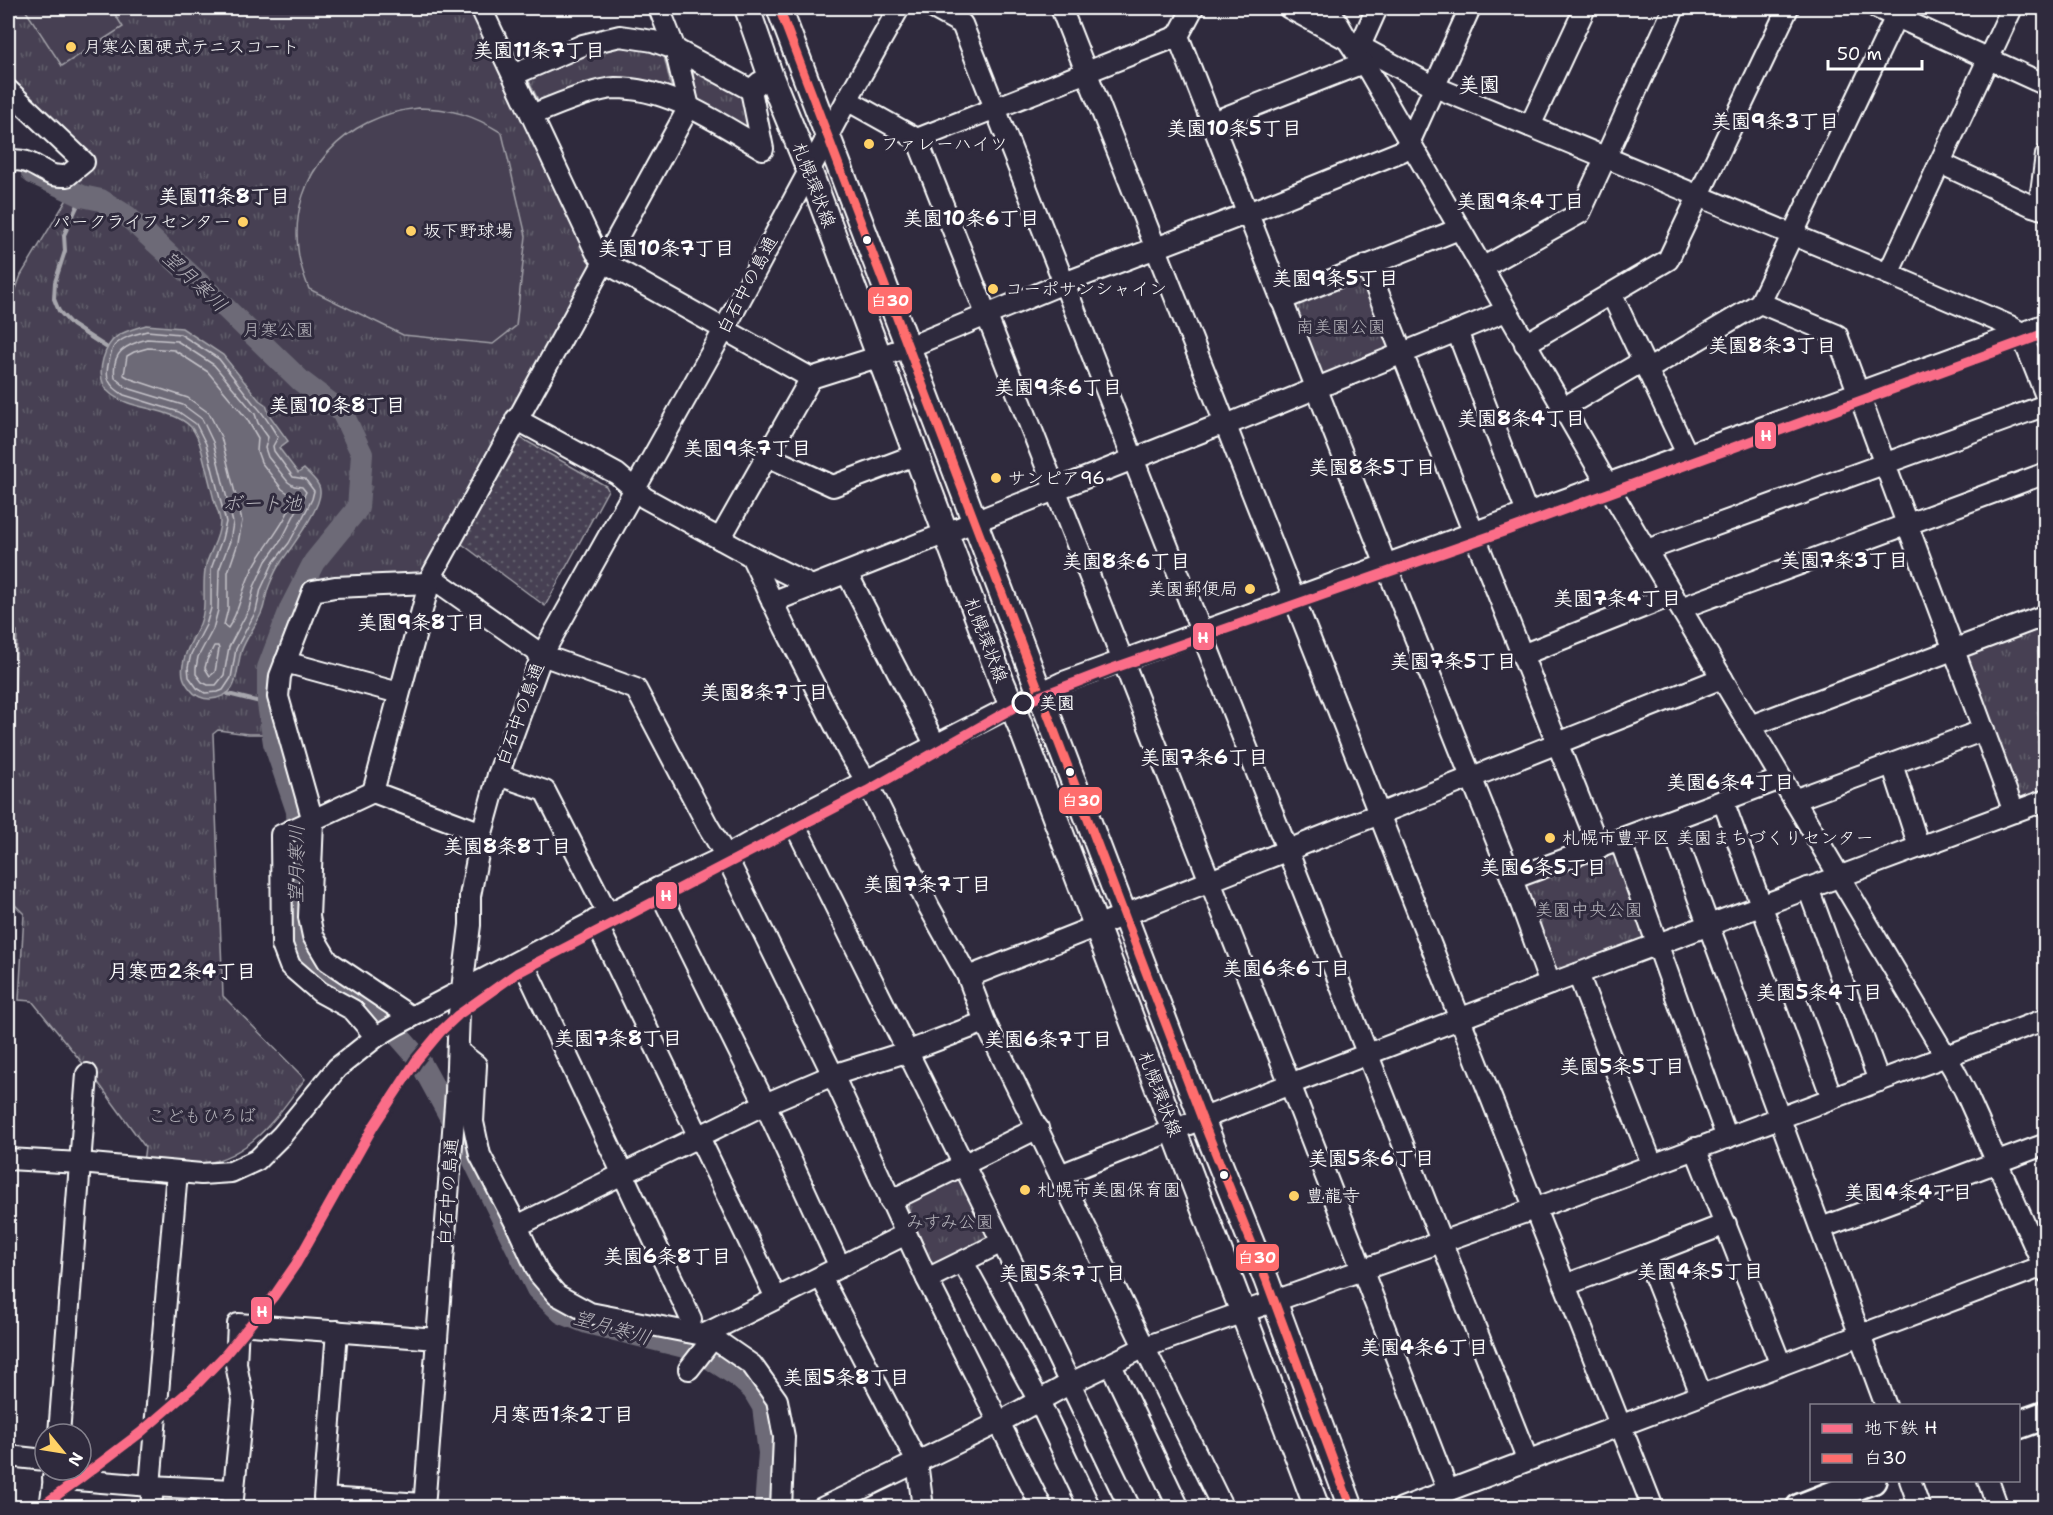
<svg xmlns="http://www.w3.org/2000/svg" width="2053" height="1515" font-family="'Shantell Sans','Klee One',sans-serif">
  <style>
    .grass { fill: url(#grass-dots); stroke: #a2a0a8; stroke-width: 1.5 }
    .park { fill: url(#park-tufts); stroke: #a2a0a8; stroke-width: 1.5 }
    .pitch { fill: #464152; stroke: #a2a0a8; stroke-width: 1.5 }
    .water { fill: #6d6a77; stroke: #a7a6ad; stroke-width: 1.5 }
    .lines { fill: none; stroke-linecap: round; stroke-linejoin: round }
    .shore { stroke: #c5c3c9; stroke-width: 1.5 }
    .stream { stroke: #a7a6ad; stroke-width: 4 }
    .river { stroke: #6d6a77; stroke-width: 22 }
    .minor-casing { stroke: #fff; stroke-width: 24 }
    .major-casing { stroke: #fff; stroke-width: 28 }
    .highway-casing { stroke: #fff; stroke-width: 32 }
    .minor { stroke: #2f2a3d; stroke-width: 20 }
    .major { stroke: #2f2a3d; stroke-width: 24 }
    .highway { stroke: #2f2a3d; stroke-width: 27 }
    .bus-1-casing { stroke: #2f2a3d; stroke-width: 14 }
    .bus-1 { stroke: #ff6d6d; stroke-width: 9 }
    .metro-1-casing { stroke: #2f2a3d; stroke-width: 15 }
    .metro-1 { stroke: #fb6d88; stroke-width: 10 }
    .poi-dot { fill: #ffd166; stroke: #2f2a3d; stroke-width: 2 }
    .bus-dot { fill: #fff; stroke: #2f2a3d; stroke-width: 2 }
    .stop-dot { fill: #2f2a3d; stroke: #fff; stroke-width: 3 }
    .labels { text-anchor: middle; stroke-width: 6; stroke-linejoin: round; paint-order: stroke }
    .poi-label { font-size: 18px; fill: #fff; stroke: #2f2a3d; text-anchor: start }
    .street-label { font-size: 18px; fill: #fff; stroke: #2f2a3d }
    .park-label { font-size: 18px; fill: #b5b3ba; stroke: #2f2a3d }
    .stop-label { font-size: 18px; font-weight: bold; fill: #fff; stroke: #2f2a3d; text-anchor: start }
    .neighbourhood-label { font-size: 20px; font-weight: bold; fill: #fff; stroke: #2f2a3d }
    .water-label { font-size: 20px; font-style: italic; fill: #b6b4bb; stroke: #2f2a3d }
    .quarter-label { font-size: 21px; font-weight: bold; fill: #fff; stroke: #2f2a3d }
    .line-badge { stroke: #2f2a3d; stroke-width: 2 }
    .badge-label { font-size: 16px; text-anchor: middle; font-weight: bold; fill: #fff }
  </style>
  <defs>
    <pattern id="grass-dots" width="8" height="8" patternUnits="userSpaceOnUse" patternTransform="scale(1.5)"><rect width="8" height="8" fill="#464152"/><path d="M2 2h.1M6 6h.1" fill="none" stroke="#625e6c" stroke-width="1.8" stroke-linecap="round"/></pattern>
    <pattern id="park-tufts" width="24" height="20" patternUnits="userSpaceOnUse" patternTransform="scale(1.5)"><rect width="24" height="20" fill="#464152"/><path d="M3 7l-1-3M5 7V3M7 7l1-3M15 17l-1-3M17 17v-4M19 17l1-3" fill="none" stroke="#625e6c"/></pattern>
  </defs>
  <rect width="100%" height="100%" fill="#2f2a3d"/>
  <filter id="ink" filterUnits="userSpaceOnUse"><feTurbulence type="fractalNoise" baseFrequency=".0167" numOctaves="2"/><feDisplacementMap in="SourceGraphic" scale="12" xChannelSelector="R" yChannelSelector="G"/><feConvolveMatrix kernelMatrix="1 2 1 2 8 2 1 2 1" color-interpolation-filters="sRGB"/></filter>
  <g filter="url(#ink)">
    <!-- grass -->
    <polygon class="grass" points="521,438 606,486 608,490 545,606 458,541 516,439"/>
    <!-- park -->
    <g class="park">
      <path d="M8 8H473L596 264 420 577 315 584 279 662 281 734H248L218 730 213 734 223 996 305 1079C273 1122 248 1161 190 1166 175 1168 158 1164 143 1162L145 1147 97 1081 32 1001 19 1000 24 914 8 898 17 631 8 629V311L21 275 92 158 8 79Z"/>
      <polygon points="610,47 640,49 664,56 673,94 638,83 542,108 527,77 582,55"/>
      <path d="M700 68C736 89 746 87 750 132L700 108 693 74Z"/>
      <polygon points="1364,275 1391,346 1389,350 1326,375 1318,373 1291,308 1294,302"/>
      <polygon points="2045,625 2045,792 2022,800 2017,797 1964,658 1969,652"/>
      <polygon points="1615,849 1647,940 1560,974 1551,969 1523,889 1528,883"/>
      <polygon points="961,1178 992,1236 987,1244 933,1267 908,1208 909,1202"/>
    </g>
    <!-- pitch -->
    <g class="pitch">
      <polygon points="24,8 111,8 123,27 62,66"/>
      <path d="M419 108C451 108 475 116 502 133L526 236 516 326 493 344 403 335 309 289C304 276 299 263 298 249 289 173 346 115 419 108Z"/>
    </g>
    <!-- water -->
    <path class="water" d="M146 325 182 328 223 355 259 400 266 405 270 416 288 441 279 448 298 473 304 469C310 475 320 483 320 491 322 508 289 550 279 565 275 571 272 579 269 586 265 596 265 607 260 616 254 628 245 640 241 652 235 675 240 697 210 699 203 699 195 696 191 690 184 682 181 675 183 665 185 649 194 638 200 624 208 605 201 585 206 565 210 551 220 537 220 522 220 515 216 507 214 500 210 484 206 468 202 452 200 444 196 433 191 427 164 399 88 416 103 359 110 334 123 332 146 325Z"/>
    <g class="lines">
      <!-- shore -->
      <g class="shore">
        <path d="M147 331 180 334 219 359 254 404C262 410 271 427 278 437L273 446 274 451 293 477 305 479 314 491 312 499 301 521 289 543 273 563 261 589 256 611 236 649 231 678 223 690 218 692 205 693 197 688 189 677 188 667 191 654 206 625 211 608V569L222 539 226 522 206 444 196 424 179 412 124 395C109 386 104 378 109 361 111 354 111 348 116 344 125 336 136 334 147 331Z"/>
        <path d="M147 339 177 341 214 365 255 414 258 423 268 437 265 448 268 457 288 482 294 486 302 487 306 492 282 539 266 561 254 587 249 609 229 647 224 675 216 685H208L202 682 196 674V668L198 657 213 629 218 610 219 570 230 541 233 523 213 442 202 419 183 405 127 388 115 378C111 352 125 345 147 339Z"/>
        <path d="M148 348 174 350 208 372 247 419 258 438 257 451 261 462 282 489 294 497C285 528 257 552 246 584 240 599 238 614 228 628L224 625 228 609V572L238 543 242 521 221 437 209 413 188 398 131 379 124 375 127 356 134 352Z"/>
        <polygon points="214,646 218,646 219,649 215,672 210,676 205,668 207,660"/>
      </g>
      <!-- stream -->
      <g class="stream">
        <polyline points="82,196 64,235 65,251 55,282 54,299 59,311 72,325 106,347"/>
        <polyline points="228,694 268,704"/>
      </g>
      <!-- river -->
      <polyline class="river" points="32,173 82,196 101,200 127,216 208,291 301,381 342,412 362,454 358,508 314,562 291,607 268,668 268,704 274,743 297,811 298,844 294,903 298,941 318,974 375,1009 418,1058 471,1155 537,1289 562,1313 587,1323 697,1350 737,1376 753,1390 763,1407 769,1453 765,1508"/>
      <defs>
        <g id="minor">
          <polyline points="481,8 596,252 604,262 811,378 909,347 1064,283 1248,213 1402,151 1409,143 1470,8"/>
          <polyline points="933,8 962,24 1527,1459"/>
          <polyline points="1061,8 1653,1508"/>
          <polyline points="1193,8 1178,36 1386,565 1512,879 1550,984 2046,800"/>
          <polyline points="1289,8 1435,87 1888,274 2010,326 2021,333 2046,396"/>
          <polyline points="1329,8 1347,39 1370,73 1607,484 1954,1070 1965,1091 2046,1272"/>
          <polyline points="1877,8 2046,85"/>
          <polyline points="1360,46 1377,8"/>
          <polyline points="513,75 583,45 620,36 653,41 675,49 751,90 760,82"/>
          <path d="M8 90 84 162 67 176C63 176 57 176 53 175 36 169 29 157 8 161"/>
          <polyline points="847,100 917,139 1290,1084 1448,1491"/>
          <path d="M532 115C553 106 594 89 615 88 670 88 718 123 763 149L751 90"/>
          <polyline points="1213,122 1363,63"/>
          <polyline points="1530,126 1585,8"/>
          <polyline points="917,139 1178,36"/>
          <polyline points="1940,163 2032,206 2046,210"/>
          <polyline points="2039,208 2046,155"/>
          <polyline points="1367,265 1599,848"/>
          <polyline points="1482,268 1580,213 1674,8"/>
          <polyline points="1888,274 2012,8"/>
          <polyline points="1612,295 1687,454"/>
          <polyline points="1281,300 1459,229"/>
          <polyline points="1760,303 1900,8"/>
          <polyline points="1457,331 1527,513"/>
          <polyline points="1525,344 1668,260 1788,8"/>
          <polyline points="1647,370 1760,303 1837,335 2014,812"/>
          <polyline points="1563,408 1643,361"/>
          <polyline points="516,419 617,474 645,498 751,556 812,586"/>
          <polyline points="767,456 833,486 915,455"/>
          <polyline points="720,539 811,378"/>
          <polyline points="1647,550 2046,405"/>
          <polyline points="751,556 785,628 849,753 867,782 929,907 968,977 985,1022 1223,1508"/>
          <polyline points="847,573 936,746"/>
          <polyline points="431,577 542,655 636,689 708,826 726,856 833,1075 927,1279 1042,1508"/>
          <polyline points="772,602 1214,427 1226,425 1506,311"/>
          <polyline points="1681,608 2046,473"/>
          <polyline points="1522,655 1673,595"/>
          <polyline points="285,662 399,693"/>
          <polyline points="1750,726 2046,615"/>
          <polyline points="1892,764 1919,847"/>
          <polyline points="498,775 545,791 608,914"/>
          <polyline points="373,792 431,577 689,107 675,49 659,8"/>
          <polyline points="1794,800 1984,730"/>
          <polyline points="1723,801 1832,1098"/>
          <polyline points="792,819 1002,1242 1130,1508"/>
          <polyline points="1670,821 1886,1406"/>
          <polyline points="1620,840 1727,1138"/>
          <polyline points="1512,879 1781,779"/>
          <polyline points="658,888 765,1104 840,1267"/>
          <polyline points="1808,888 1879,1081"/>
          <polyline points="595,920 776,1298"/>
          <polyline points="522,960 691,1319 689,1332"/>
          <polyline points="1578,974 1652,1164"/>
          <polyline points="968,977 1722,678"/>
          <polyline points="411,1017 328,961 313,936 309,917 313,821 278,697 280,676 313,591 335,587 429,583"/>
          <polyline points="376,1037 353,1010 320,992 290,966 282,945 281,835 373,792 482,833"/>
          <polyline points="458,1051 476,1065 473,1122 480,1155 517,1226 539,1274 557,1295 590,1313 703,1335 713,1338 752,1365 777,1400 784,1437 781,1508"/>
          <polyline points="1695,1148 1781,1365"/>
          <polyline points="8,1159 80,1163 201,1174 231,1172 257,1160 282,1135 337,1068 376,1037 398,1024 658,888 726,856 792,819 1012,706 1061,683 2046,324"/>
          <polyline points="1060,1175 1290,1084 1550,984"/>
          <polyline points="890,1201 1038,1128"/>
          <polyline points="517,1226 765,1104 833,1075 906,1052 985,1022"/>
          <polyline points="1821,1228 2046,1144"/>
          <polyline points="1646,1255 1726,1224"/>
          <polyline points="963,1262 1039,1401 1090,1508"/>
          <polyline points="821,1277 917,1462 923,1508"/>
          <polyline points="927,1279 1002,1242"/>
          <polyline points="1565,1285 1646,1255 1701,1394"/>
          <polyline points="337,1331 324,1498 424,1504"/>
          <polyline points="703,1335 906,1234"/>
          <polyline points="1111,1365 1179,1508"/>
          <polyline points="689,1369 713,1338"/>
          <polyline points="59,1434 87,1074"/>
          <polyline points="8,1456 45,1460"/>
          <polyline points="53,1478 150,1486 233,1490"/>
          <polyline points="1910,1480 1920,1508"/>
          <polyline points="1988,1480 1998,1508"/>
          <polyline points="150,1486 177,1172"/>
          <polyline points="50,1508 55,1470"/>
          <polyline points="151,1508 153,1485"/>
          <polyline points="232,1508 243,1400 236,1364 238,1324 437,1339"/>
          <polyline points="424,1508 456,1092 459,1013 470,925 470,896 482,833 498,775 542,655 725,328 847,100 899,8"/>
          <polyline points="822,1508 1000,1422 1069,1384 1145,1347 1534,1209 2046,1019"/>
          <polyline points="1402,1508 2046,1265"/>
        </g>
        <g id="major">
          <polyline points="747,8 771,77 809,170 1001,680 1020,725 1317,1508"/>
          <polyline points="779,8 1202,1119 1266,1279 1351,1508"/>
        </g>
        <g id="highway">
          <polyline points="2018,1425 2046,1415"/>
          <polyline points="1800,1508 1872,1480"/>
        </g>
      </defs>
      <!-- minor casing -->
      <use href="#minor" class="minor-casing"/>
      <!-- major casing -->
      <use href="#major" class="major-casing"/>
      <!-- highway casing -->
      <use href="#highway" class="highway-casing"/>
      <!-- minor -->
      <use href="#minor" class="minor"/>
      <!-- major -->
      <use href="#major" class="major"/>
      <!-- highway -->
      <use href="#highway" class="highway"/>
      <defs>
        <polyline id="bus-1" points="779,8 1202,1119 1266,1279 1351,1508"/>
      </defs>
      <!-- bus-1 casing -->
      <use href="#bus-1" class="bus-1-casing"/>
      <!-- bus-1 -->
      <use href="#bus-1" class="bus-1"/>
      <defs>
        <polyline id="metro-1" points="39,1508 78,1480 140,1433 198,1383 225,1355 274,1296 296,1264 373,1127 416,1061 441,1031 458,1015 517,973 867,791 1020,704 1111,669 1508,530 2046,333"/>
      </defs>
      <!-- metro-1 casing -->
      <use href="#metro-1" class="metro-1-casing"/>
      <!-- metro-1 -->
      <use href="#metro-1" class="metro-1"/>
    </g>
  </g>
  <!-- markers -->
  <g class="poi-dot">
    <circle cx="71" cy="47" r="6"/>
    <circle cx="869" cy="144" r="6"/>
    <circle cx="243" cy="222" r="6"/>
    <circle cx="411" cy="231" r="6"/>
    <circle cx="993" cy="289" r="6"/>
    <circle cx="996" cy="478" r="6"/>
    <circle cx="1250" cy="589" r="6"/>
    <circle cx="1550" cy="838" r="6"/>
    <circle cx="1025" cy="1190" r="6"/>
    <circle cx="1294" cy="1196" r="6"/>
  </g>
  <g class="bus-dot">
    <circle cx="867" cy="240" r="5"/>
    <circle cx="1070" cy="772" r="5"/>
    <circle cx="1224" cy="1175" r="5"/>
  </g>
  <circle class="stop-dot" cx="1023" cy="703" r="10"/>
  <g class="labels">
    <!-- poi labels -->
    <g class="poi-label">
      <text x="83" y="53">月寒公園硬式テニスコート</text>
      <text x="881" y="150">ファレーハイツ</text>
      <text x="231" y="228" text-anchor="end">パークライフセンター</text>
      <text x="423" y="237">坂下野球場</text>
      <text x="1005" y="295">コーポサンシャイン</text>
      <text x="1008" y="484">サンピア96</text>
      <text x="1238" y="595" text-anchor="end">美園郵便局</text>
      <text x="1562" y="844">札幌市豊平区 美園まちづくりセンター</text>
      <text x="1037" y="1196">札幌市美園保育園</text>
      <text x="1306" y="1202">豊龍寺</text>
    </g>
    <!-- street labels -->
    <g class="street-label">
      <text transform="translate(814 185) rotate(69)" y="6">札幌環状線</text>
      <text transform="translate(747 285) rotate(-62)" y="6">白石中の島通</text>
      <text transform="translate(986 640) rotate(69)" y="6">札幌環状線</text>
      <text transform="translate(520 714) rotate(-70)" y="6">白石中の島通</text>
      <text transform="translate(1160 1094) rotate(69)" y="6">札幌環状線</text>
      <text transform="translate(448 1192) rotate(-86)" y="6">白石中の島通</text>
    </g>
    <!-- park labels -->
    <g class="park-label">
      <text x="1341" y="333">南美園公園</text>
      <text x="278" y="336">月寒公園</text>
      <text x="1589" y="916">美園中央公園</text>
      <text x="202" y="1122">こどもひろば</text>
      <text x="950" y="1228">みすみ公園</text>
    </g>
    <!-- stop labels -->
    <g class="stop-label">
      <text x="1039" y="709">美園</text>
    </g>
    <!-- neighbourhood labels -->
    <g class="neighbourhood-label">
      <text x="539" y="57">美園11条7丁目</text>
      <text x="1775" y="128">美園9条3丁目</text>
      <text x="1234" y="135">美園10条5丁目</text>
      <text x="224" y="203">美園11条8丁目</text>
      <text x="1520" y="208">美園9条4丁目</text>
      <text x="971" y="225">美園10条6丁目</text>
      <text x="666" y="255">美園10条7丁目</text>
      <text x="1335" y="285">美園9条5丁目</text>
      <text x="1772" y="352">美園8条3丁目</text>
      <text x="1058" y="394">美園9条6丁目</text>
      <text x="337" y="412">美園10条8丁目</text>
      <text x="1521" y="425">美園8条4丁目</text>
      <text x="747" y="455">美園9条7丁目</text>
      <text x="1372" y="474">美園8条5丁目</text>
      <text x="1844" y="567">美園7条3丁目</text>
      <text x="1126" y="568">美園8条6丁目</text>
      <text x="1617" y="605">美園7条4丁目</text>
      <text x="421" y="629">美園9条8丁目</text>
      <text x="1453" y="668">美園7条5丁目</text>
      <text x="764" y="699">美園8条7丁目</text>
      <text x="1204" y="764">美園7条6丁目</text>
      <text x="1730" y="789">美園6条4丁目</text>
      <text x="507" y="853">美園8条8丁目</text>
      <text x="1543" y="874">美園6条5丁目</text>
      <text x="927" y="891">美園7条7丁目</text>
      <text x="1286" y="975">美園6条6丁目</text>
      <text x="182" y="978">月寒西2条4丁目</text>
      <text x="1819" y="999">美園5条4丁目</text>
      <text x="618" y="1045">美園7条8丁目</text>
      <text x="1048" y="1046">美園6条7丁目</text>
      <text x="1622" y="1073">美園5条5丁目</text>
      <text x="1371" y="1165">美園5条6丁目</text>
      <text x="1908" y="1199">美園4条4丁目</text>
      <text x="667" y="1263">美園6条8丁目</text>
      <text x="1700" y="1278">美園4条5丁目</text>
      <text x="1062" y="1280">美園5条7丁目</text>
      <text x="1424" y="1354">美園4条6丁目</text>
      <text x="846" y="1384">美園5条8丁目</text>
      <text x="562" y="1421">月寒西1条2丁目</text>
    </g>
    <!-- water labels -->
    <g class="water-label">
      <text transform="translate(195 281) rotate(43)" y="7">望月寒川</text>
      <text x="262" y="510">ボート池</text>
      <text transform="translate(296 864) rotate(-89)" y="7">望月寒川</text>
      <text transform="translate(612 1327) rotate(16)" y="7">望月寒川</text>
    </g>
    <!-- quarter labels -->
    <g class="quarter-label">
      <text x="1479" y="92">美園</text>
    </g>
  </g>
  <g class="line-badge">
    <rect x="867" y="286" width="46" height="29" rx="6" fill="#ff6d6d"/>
    <rect x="1754" y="421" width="23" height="29" rx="6" fill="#fb6d88"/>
    <rect x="1192" y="622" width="23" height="29" rx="6" fill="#fb6d88"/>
    <rect x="1058" y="786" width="45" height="29" rx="6" fill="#ff6d6d"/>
    <rect x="655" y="881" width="23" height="29" rx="6" fill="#fb6d88"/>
    <rect x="1235" y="1243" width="45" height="29" rx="6" fill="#ff6d6d"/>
    <rect x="250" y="1296" width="23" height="29" rx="6" fill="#fb6d88"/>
  </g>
  <g class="badge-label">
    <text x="890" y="306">白30</text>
    <text x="1766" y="441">H</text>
    <text x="1203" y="643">H</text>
    <text x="1081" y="806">白30</text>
    <text x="666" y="901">H</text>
    <text x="1257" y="1263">白30</text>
    <text x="262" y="1317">H</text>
  </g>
  <!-- margin -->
  <rect width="2053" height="1515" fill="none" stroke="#2f2a3d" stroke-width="30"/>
  <rect x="15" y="15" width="2023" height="1485" fill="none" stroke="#fff" stroke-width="2" filter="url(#ink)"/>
  <!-- legend -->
  <rect x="1810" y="1404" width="210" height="78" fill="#2f2a3d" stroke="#827f8b" stroke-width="1.5"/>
  <rect x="1822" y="1424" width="30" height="9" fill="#fb6d88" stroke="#827f8b" stroke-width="1.5"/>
  <text x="1864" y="1434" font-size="18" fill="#ffffff">地下鉄 H</text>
  <rect x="1822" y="1454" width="30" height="9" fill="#ff6d6d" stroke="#827f8b" stroke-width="1.5"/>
  <text x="1864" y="1464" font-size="18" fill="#ffffff">白30</text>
  <!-- north arrow -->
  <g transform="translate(63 1452) rotate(120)"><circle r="28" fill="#2f2a3d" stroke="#827f8b" stroke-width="1.5"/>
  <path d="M0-4.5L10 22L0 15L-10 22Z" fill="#ffd166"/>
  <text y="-9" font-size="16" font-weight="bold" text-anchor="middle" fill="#ffffff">N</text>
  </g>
  <!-- scale -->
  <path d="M1828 60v9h94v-9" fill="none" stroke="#ffffff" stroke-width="3"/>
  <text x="1837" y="60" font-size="18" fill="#ffffff" stroke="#2f2a3d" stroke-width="4.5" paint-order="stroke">50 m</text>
</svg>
